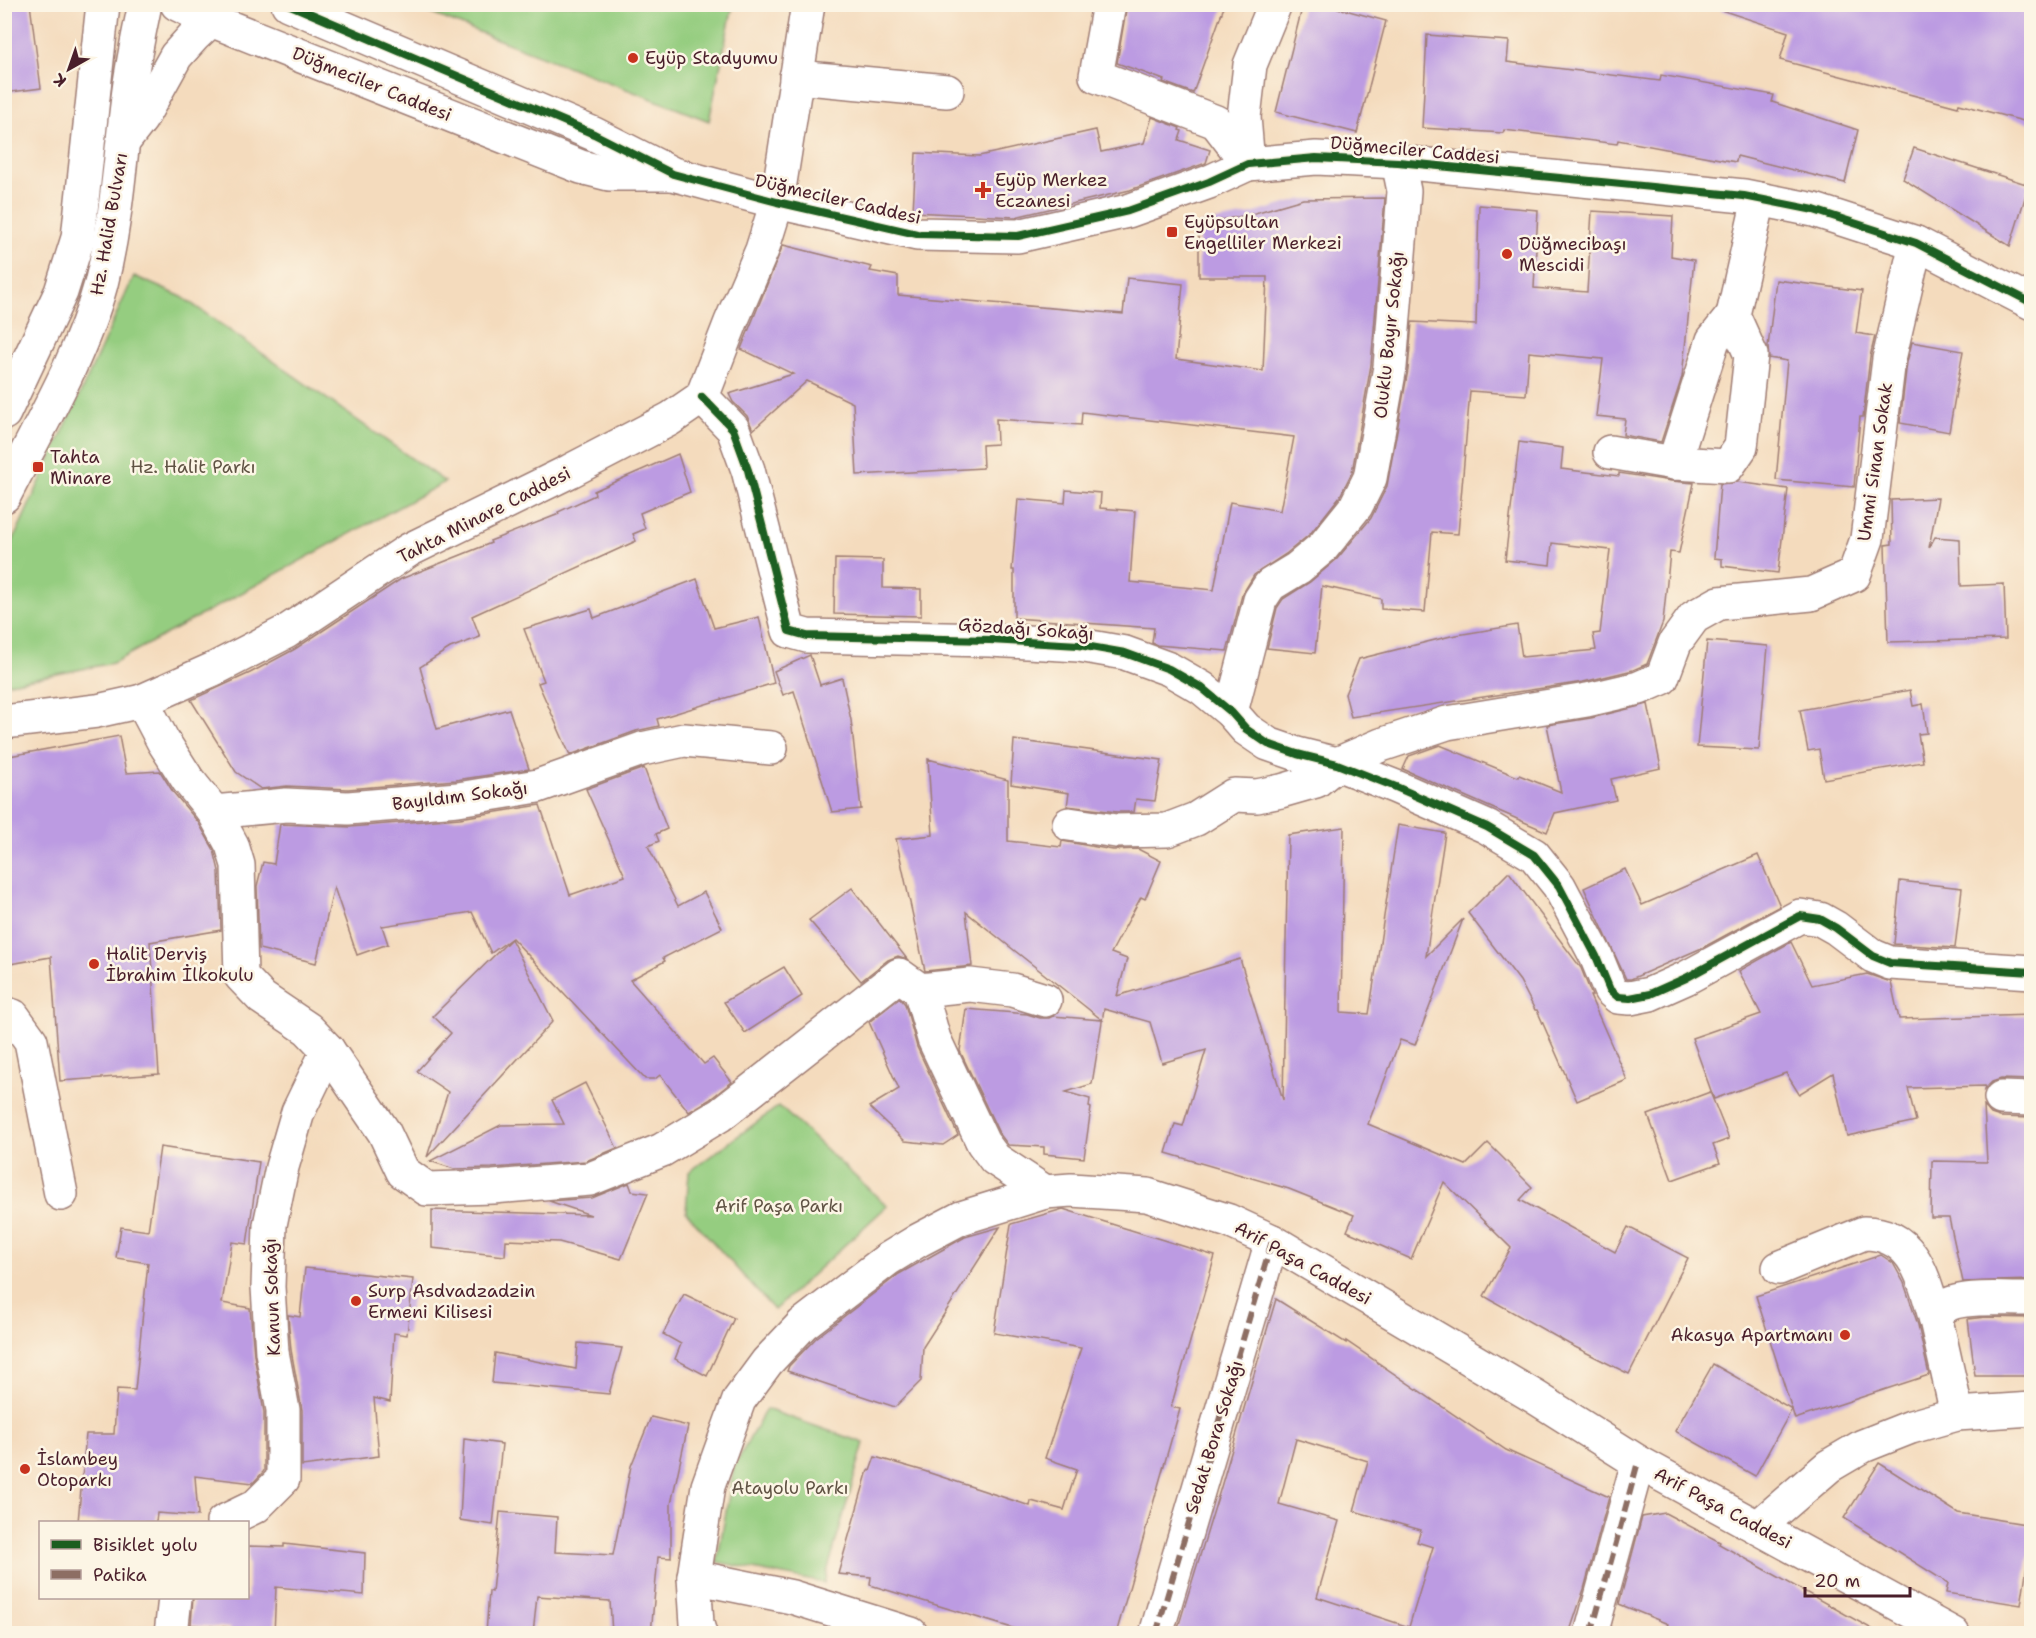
<svg xmlns="http://www.w3.org/2000/svg" width="2036" height="1638" font-family="'Shantell Sans',sans-serif">
  <style>
    .green { fill: #95cd80; stroke: #707656; stroke-width: 1.5 }
    .building { fill: #bc9be2; fill-rule: evenodd }
    .lines { fill: none; stroke-linecap: round; stroke-linejoin: round }
    .minor-casing { stroke: #9f7d74; stroke-width: 36 }
    .major-casing { stroke: #9f7d74; stroke-width: 36 }
    .minor { stroke: #fff; stroke-width: 33 }
    .major { stroke: #fff; stroke-width: 33 }
    .quiet { stroke: #8d6e63; stroke-width: 6; stroke-dasharray: 12 6; stroke-linecap: butt }
    .cycleway-casing { stroke: #fcf5e5; stroke-width: 11 }
    .cycleway { stroke: #1b5e20; stroke-width: 8 }
    .poi-dot { fill: #c8321e; stroke: #fcf5e5; stroke-width: 2 }
    .labels { text-anchor: middle; stroke-width: 5; stroke-linejoin: round; paint-order: stroke }
    .poi-label { font-size: 18px; fill: #4a1f2b; stroke: #fcf5e5; text-anchor: start }
    .street-label { font-size: 18px; fill: #4a1f2b; stroke: #fcf5e5 }
    .park-label { font-size: 18px; fill: #605344; stroke: #fcf5e5 }
  </style>
  <rect width="100%" height="100%" fill="#fcf5e5"/>
  <filter id="ink" filterUnits="userSpaceOnUse"><feTurbulence type="fractalNoise" baseFrequency=".0167" numOctaves="2"/><feDisplacementMap in="SourceGraphic" scale="12" xChannelSelector="R" yChannelSelector="G"/><feConvolveMatrix kernelMatrix="1 2 1 2 8 2 1 2 1" color-interpolation-filters="sRGB"/></filter>
  <filter id="wash" filterUnits="userSpaceOnUse"><feTurbulence type="fractalNoise" baseFrequency=".008" numOctaves="4" result="noise"/><feDisplacementMap in="SourceGraphic" scale="24" xChannelSelector="R" yChannelSelector="G"/><feGaussianBlur stdDeviation="1.35" result="paint"/><feColorMatrix in="noise" values="0 0 0 0 0 0 0 0 0 0 0 0 0 0 0 0 0 1.4 0 .05"/><feComposite in="paint" operator="in"/></filter>
  <g filter="url(#wash)">
    <rect width="100%" height="100%" fill="#f4dbbd"/>
    <!-- green -->
    <g class="green">
      <polygon points="409,5 733,5 709,121"/>
      <polygon points="134,276 182,297 445,482 113,663 5,684 5,558"/>
      <polygon points="779,1106 887,1206 774,1310 686,1212 689,1172"/>
      <polygon points="766,1409 864,1443 824,1583 717,1562 734,1467"/>
    </g>
    <g id="blocks">
      <!-- building -->
      <g class="building">
        <polygon points="4,4 30,4 41,88 4,93"/>
        <polygon points="1127,4 1225,4 1193,93 1163,82 1164,80 1117,63"/>
        <polygon points="1303,4 1323,4 1386,21 1357,133 1276,112"/>
        <polygon points="1722,4 2031,4 2031,123 1959,104 1958,107 1780,60 1788,32 1721,10"/>
        <polygon points="1427,35 1509,41 1507,62 1660,81 1661,75 1774,95 1772,102 1858,130 1845,183 1737,156 1736,162 1618,140 1617,144 1504,130 1503,133 1422,128"/>
        <polygon points="1152,117 1180,128 1179,130 1182,131 1179,140 1210,150 1206,163 1130,190 1015,217 913,212 916,153 979,156 1096,130 1101,152 1144,143"/>
        <polygon points="1914,148 2029,185 2010,246 1903,179"/>
        <polygon points="1385,198 1371,365 1352,472 1340,496 1310,534 1287,553 1254,575 1242,595 1227,651 1157,645 1152,643 1154,628 1014,618 1014,570 1012,570 1018,499 1065,503 1066,490 1101,493 1100,508 1135,511 1130,582 1214,590 1230,502 1280,511 1294,437 1082,412 1081,425 996,419 997,444 982,445 983,468 857,475 853,403 807,381 753,430 747,416 733,402 729,394 793,374 741,349 783,245 872,267 870,271 898,276 898,295 1123,314 1127,278 1183,284 1176,359 1263,371 1267,277 1199,277 1199,224 1248,215 1303,199"/>
        <polygon points="1479,205 1538,210 1534,288 1587,292 1592,211 1673,216 1671,256 1694,260 1682,377 1661,442 1623,435 1625,419 1596,416 1603,359 1529,352 1526,395 1470,391 1458,534 1432,532 1425,612 1381,609 1381,599 1322,586 1315,653 1267,648 1277,608 1283,599 1310,582 1337,559 1371,518 1387,486 1408,370 1412,322 1476,325"/>
        <polygon points="1776,280 1862,291 1856,333 1875,336 1870,357 1863,417 1860,417 1854,487 1776,480 1787,361 1769,358 1768,347"/>
        <polygon points="1912,342 1963,351 1949,432 1900,423 1907,362"/>
        <polygon points="1519,442 1563,448 1561,469 1619,476 1619,473 1671,481 1694,483 1679,553 1670,552 1663,622 1647,664 1633,670 1583,682 1351,717 1345,694 1359,659 1451,636 1517,625 1522,657 1596,650 1593,634 1600,633 1610,550 1552,543 1550,565 1505,560"/>
        <polygon points="678,454 690,492 640,513 645,529 633,534 636,541 472,616 480,637 450,648 420,667 437,729 509,709 529,769 456,780 348,789 287,786 261,789 236,772 191,700 250,673 295,649 401,579 491,543 490,541 559,514 558,512 595,495 594,491"/>
        <polygon points="1737,482 1788,489 1778,573 1722,566 1722,559 1714,558 1720,484"/>
        <polygon points="1938,498 1929,548 1935,537 1960,539 1961,586 2004,584 2006,639 1888,642 1885,545 1892,544 1891,500"/>
        <polygon points="835,559 883,560 883,588 921,589 921,616 834,614"/>
        <polygon points="697,579 714,628 759,617 774,683 657,719 659,726 636,731 570,755 538,683 544,681 524,629 591,609 594,618"/>
        <polygon points="1707,641 1768,646 1759,750 1697,747"/>
        <polygon points="810,655 820,685 842,678 851,720 861,809 832,812 794,691 783,695 774,671"/>
        <polygon points="1910,690 1913,706 1923,704 1927,733 1918,734 1923,762 1824,779 1819,749 1808,751 1800,710"/>
        <polygon points="1648,704 1661,768 1611,779 1616,800 1555,813 1547,832 1403,769 1409,756 1440,745 1518,777 1519,775 1561,792 1547,725 1591,718"/>
        <polygon points="119,736 126,773 160,771 173,792 198,822 214,850 219,871 221,930 150,942 159,1074 60,1081 51,957 4,965 4,757"/>
        <polygon points="1014,740 1162,760 1155,801 1136,799 1134,812 1117,812 1067,806 1069,793 1011,784"/>
        <polygon points="928,759 1008,780 1008,841 1061,847 1062,841 1113,850 1138,849 1161,861 1145,899 1141,897 1111,953 1127,959 1117,996 1240,959 1283,1100 1288,835 1344,827 1341,1012 1369,1014 1398,825 1445,833 1426,956 1463,919 1415,1045 1400,1040 1368,1124 1466,1165 1488,1143 1532,1187 1520,1200 1615,1252 1628,1227 1688,1258 1629,1374 1569,1344 1484,1296 1511,1248 1444,1182 1411,1259 1347,1231 1354,1215 1289,1189 1166,1153 1175,1124 1183,1126 1206,1050 1162,1063 1150,1022 1104,1009 1092,1084 1066,1092 1090,1099 1089,1107 1091,1108 1084,1158 1044,1154 1044,1147 1008,1145 999,1133 960,1051 966,1009 1027,1014 1040,1018 1049,1018 1053,1016 1102,1020 966,912 972,966 925,971 896,839 933,835"/>
        <polygon points="644,768 667,829 656,834 659,841 648,846 678,906 704,892 722,928 663,958 665,961 630,980 704,1064 713,1058 732,1082 709,1100 689,1112 660,1075 655,1079 645,1079 512,938 491,953 472,912 382,926 388,944 357,955 334,887 316,963 259,949 257,886 263,862 274,864 280,824 350,827 460,818 540,805 570,895 625,876 586,789"/>
        <polygon points="1758,855 1780,906 1704,947 1631,979 1626,979 1584,888 1625,869 1642,905"/>
        <polygon points="1509,872 1581,968 1592,996 1590,996 1627,1080 1577,1101 1537,1010 1535,1010 1520,981 1468,913"/>
        <polygon points="1900,881 1962,888 1955,948 1894,944"/>
        <polygon points="852,888 907,959 898,956 888,960 861,981 809,920"/>
        <polygon points="511,939 553,1021 427,1157 448,1092 417,1071 451,1033 433,1016"/>
        <polygon points="1791,942 1812,985 1867,974 1891,982 1899,1019 2031,1015 2031,1080 2001,1079 1992,1082 1984,1090 1985,1086 1908,1088 1916,1121 1847,1136 1833,1073 1799,1094 1786,1073 1714,1099 1692,1038 1761,1014 1739,971"/>
        <polygon points="784,967 802,996 745,1033 724,1002"/>
        <polygon points="900,998 905,1004 917,1047 958,1135 943,1145 905,1141 869,1107 899,1089 869,1022"/>
        <polygon points="585,1083 617,1148 586,1161 492,1168 454,1169 430,1161 501,1125 564,1124 552,1100"/>
        <polygon points="1710,1092 1729,1139 1713,1145 1720,1163 1672,1180 1648,1115"/>
        <polygon points="1984,1106 1991,1114 2000,1117 2031,1118 2031,1280 1963,1282 1949,1218 1931,1218 1932,1161 1987,1162"/>
        <polygon points="160,1147 259,1162 247,1244 232,1242 222,1303 250,1308 254,1355 264,1412 264,1471 253,1483 195,1476 198,1516 157,1513 156,1522 78,1522 86,1434 114,1434 117,1389 135,1390 148,1263 116,1258 121,1227 148,1231"/>
        <polygon points="629,1183 632,1191 648,1193 621,1259 559,1242 506,1240 505,1256 432,1248 432,1210 591,1215 549,1201 592,1198"/>
        <polygon points="1063,1209 1215,1256 1171,1407 1180,1409 1116,1634 1032,1634 870,1585 871,1577 838,1574 868,1470 870,1471 875,1457 924,1471 1030,1506 1031,1501 1064,1510 1077,1469 1045,1458 1081,1348 994,1333 1011,1224"/>
        <polygon points="1000,1227 923,1347 921,1381 895,1407 787,1371 789,1366 816,1338 899,1274 965,1237"/>
        <polygon points="1881,1255 1893,1263 1904,1283 1918,1325 1929,1375 1795,1419 1756,1296"/>
        <polygon points="305,1268 413,1279 407,1335 394,1333 390,1402 374,1398 379,1456 302,1466 302,1410 291,1350 288,1315 300,1317"/>
        <polygon points="684,1294 734,1318 707,1376 675,1359 681,1344 663,1334"/>
        <path d="M1276 1299 1346 1343V1341L1506 1450 1609 1497 1584 1589 1569 1634H1176L1221 1487ZM1296 1439 1368 1461 1354 1511 1421 1530 1417 1542 1433 1547 1409 1627 1317 1597 1339 1521 1279 1504Z"/>
        <polygon points="1986,1317 2031,1318 2031,1376 1975,1376 1968,1319"/>
        <polygon points="578,1343 622,1348 609,1394 492,1383 495,1353 576,1369"/>
        <polygon points="1713,1364 1792,1409 1755,1476 1675,1431"/>
        <polygon points="651,1417 688,1426 671,1504 671,1558 658,1557 651,1634 612,1634 610,1601 537,1596 533,1634 486,1634 489,1591 492,1592 500,1512 557,1517 555,1552 613,1555 631,1466"/>
        <polygon points="464,1439 502,1444 493,1525 460,1520"/>
        <polygon points="1879,1463 1958,1513 2031,1525 2031,1540 2021,1605 1946,1593 1948,1583 1844,1518"/>
        <polygon points="1665,1513 1720,1542 1719,1544 1766,1570 1881,1634 1665,1634 1668,1624 1619,1604 1642,1517"/>
        <polygon points="284,1544 365,1553 364,1595 276,1587 274,1634 230,1631 231,1628 191,1625 193,1598 248,1598 248,1546 284,1547"/>
      </g>
    </g>
  </g>
  <g filter="url(#ink)">
    <use href="#blocks" fill-opacity="0" stroke="#9f7d74" stroke-width="1.5"/>
    <g class="lines">
      <defs>
        <g id="minor">
          <polyline points="177,4 211,20 581,167 609,174 669,174"/>
          <polyline points="288,4 594,134 673,174 777,202 917,234 1018,236 1128,211 1209,182 1248,164 1316,158 1398,162 1744,196 1814,210 1916,243 2032,303"/>
          <polyline points="1109,4 1096,76 1216,122 1248,164"/>
          <polyline points="796,77 947,91"/>
          <polyline points="124,141 141,119 176,56 194,36 211,20"/>
          <polyline points="1248,164 1244,117 1250,65 1275,4"/>
          <polyline points="702,397 733,429 748,470 789,631 807,636 990,640 1079,645 1125,653 1169,669 1202,688 1231,712 1246,729 1268,744 1297,754 1337,764 1396,787 1487,827 1534,855 1559,886 1596,956 1610,990 1618,997 1630,998 1650,994 1686,978 1800,916 1820,919 1836,928 1873,956 1890,963 2032,972"/>
          <polyline points="1610,452 1674,463 1728,466 1741,447 1751,355 1733,315 1759,199"/>
          <polyline points="1674,463 1713,340 1733,315"/>
          <polyline points="142,701 163,741 188,780 214,812 232,845 238,865 241,976 262,998 308,1029 328,1050 384,1132 403,1172 427,1189 493,1187 590,1179 662,1150 720,1115 899,975 920,990"/>
          <polyline points="1231,712 1260,600 1270,585 1298,568 1323,547 1356,506 1370,478 1390,367 1404,191 1398,162"/>
          <polyline points="4,722 97,711 142,701 216,668 286,632 409,550 570,471 670,419 702,397 731,322 762,250 777,202 808,4"/>
          <polyline points="214,812 286,805 348,808 458,799 538,786 642,749 684,740 771,748"/>
          <polyline points="1069,824 1116,831 1167,830 1196,819 1234,795 1257,796 1281,791 1316,781 1337,764 1381,745 1447,723 1587,700 1639,688 1662,678 1675,643 1694,617 1719,603 1811,594 1854,575 1867,539 1889,359 1916,243"/>
          <polyline points="920,990 934,1039 983,1143 995,1159 1045,1192"/>
          <polyline points="920,990 970,985 1012,990 1045,1000"/>
          <polyline points="4,1013 13,1016 31,1041 61,1194"/>
          <polyline points="2001,1098 2032,1099"/>
          <path d="M1779 1268 1864 1233C1916 1233 1924 1281 1936 1320"/>
          <path d="M1957 1414 1936 1320C1937 1316 1939 1311 1943 1308 1958 1294 2011 1300 2032 1299"/>
          <polyline points="223,1522 256,1506 283,1479 283,1410 272,1352 268,1287 270,1225 282,1167 298,1112 328,1050"/>
          <polyline points="1758,1527 1829,1466 1863,1446 1911,1427 1957,1414 2032,1409"/>
          <polyline points="694,1577 792,1597 911,1634"/>
          <polyline points="171,1634 175,1598"/>
          <polyline points="700,1634 697,1624 694,1577 708,1486 739,1400 767,1362 803,1324 888,1259 919,1240 961,1218 1045,1192 1071,1190 1147,1195 1229,1221 1272,1241 1535,1397 1638,1462 1953,1634"/>
          <polyline points="1156,1634 1272,1241"/>
          <polyline points="1591,1634 1638,1462"/>
        </g>
        <g id="major">
          <polyline points="4,413 61,292 78,238 103,4"/>
          <path d="M4 496C38 429 81 357 101 284 117 221 120 155 129 90 133 61 139 33 145 4"/>
        </g>
      </defs>
      <!-- minor casing -->
      <use href="#minor" class="minor-casing"/>
      <!-- major casing -->
      <use href="#major" class="major-casing"/>
      <!-- minor -->
      <use href="#minor" class="minor"/>
      <!-- major -->
      <use href="#major" class="major"/>
      <!-- quiet -->
      <g class="quiet">
        <polyline points="1156,1634 1272,1241"/>
        <polyline points="1591,1634 1638,1462"/>
      </g>
      <defs>
        <g id="cycleway">
          <polyline points="288,4 594,134 673,174 777,202 917,234 1018,236 1128,211 1209,182 1248,164 1316,158 1398,162 1744,196 1814,210 1916,243 2032,303"/>
          <polyline points="702,397 733,429 748,470 789,631 807,636 990,640 1079,645 1125,653 1169,669 1202,688 1231,712 1246,729 1268,744 1297,754 1337,764 1396,787 1487,827 1534,855 1559,886 1596,956 1610,990 1618,997 1630,998 1650,994 1686,978 1800,916 1820,919 1836,928 1873,956 1890,963 2032,972"/>
        </g>
      </defs>
      <!-- cycleway casing -->
      <use href="#cycleway" class="cycleway-casing"/>
      <!-- cycleway -->
      <use href="#cycleway" class="cycleway"/>
    </g>
  </g>
  <!-- markers -->
  <g class="poi-dot">
    <circle cx="633" cy="58" r="6"/>
    <path d="M980 181h6v6h6v6h-6v6h-6v-6h-6v-6h6z"/>
    <rect x="1166" y="226" width="12" height="12" rx="3"/>
    <circle cx="1507" cy="254" r="6"/>
    <rect x="32" y="461" width="12" height="12" rx="3"/>
    <circle cx="94" cy="964" r="6"/>
    <circle cx="356" cy="1301" r="6"/>
    <circle cx="1845" cy="1335" r="6"/>
    <circle cx="25" cy="1469" r="6"/>
  </g>
  <g class="labels">
    <!-- poi labels -->
    <g class="poi-label">
      <text x="645" y="64">Eyüp Stadyumu</text>
      <text x="995" y="186">Eyüp Merkez<tspan x="995" dy="21">Eczanesi</tspan></text>
      <text x="1184" y="228">Eyüpsultan<tspan x="1184" dy="21">Engelliler Merkezi</tspan></text>
      <text x="1519" y="250">Düğmecibaşı<tspan x="1519" dy="21">Mescidi</tspan></text>
      <text x="50" y="463">Tahta<tspan x="50" dy="21">Minare</tspan></text>
      <text x="106" y="960">Halit Derviş<tspan x="106" dy="21">İbrahim İlkokulu</tspan></text>
      <text x="368" y="1297">Surp Asdvadzadzin<tspan x="368" dy="21">Ermeni Kilisesi</tspan></text>
      <text x="1833" y="1341" text-anchor="end">Akasya Apartmanı</text>
      <text x="37" y="1465">İslambey<tspan x="37" dy="21">Otoparkı</tspan></text>
    </g>
    <!-- street labels -->
    <g class="street-label">
      <text transform="translate(372 84) rotate(22)" y="6">Düğmeciler Caddesi</text>
      <text transform="translate(1415 150) rotate(5)" y="6">Düğmeciler Caddesi</text>
      <text transform="translate(838 199) rotate(13)" y="6">Düğmeciler Caddesi</text>
      <text transform="translate(109 224) rotate(-80)" y="6">Hz. Halid Bulvarı</text>
      <text transform="translate(1389 335) rotate(-84)" y="6">Oluklu Bayır Sokağı</text>
      <text transform="translate(1875 462) rotate(-82)" y="6">Ummi Sinan Sokak</text>
      <text transform="translate(484 515) rotate(-27)" y="6">Tahta Minare Caddesi</text>
      <text transform="translate(1026 629) rotate(4)" y="6">Gözdağı Sokağı</text>
      <text transform="translate(460 796) rotate(-7)" y="6">Bayıldım Sokağı</text>
      <text transform="translate(1303 1263) rotate(29)" y="6">Arif Paşa Caddesi</text>
      <text transform="translate(272 1297) rotate(-92)" y="6">Kanun Sokağı</text>
      <text transform="translate(1214 1437) rotate(-73)" y="6">Sedat Bora Sokağı</text>
      <text transform="translate(1723 1508) rotate(28)" y="6">Arif Paşa Caddesi</text>
    </g>
    <!-- park labels -->
    <g class="park-label">
      <text x="193" y="473">Hz. Halit Parkı</text>
      <text x="779" y="1212">Arif Paşa Parkı</text>
      <text x="790" y="1494">Atayolu Parkı</text>
    </g>
  </g>
  <!-- margin -->
  <rect width="2036" height="1638" fill="none" stroke="#fcf5e5" stroke-width="24"/>
  <!-- legend -->
  <rect x="39" y="1521" width="210" height="78" fill="#fcf5e5" stroke="#b59f9b" stroke-width="1.5"/>
  <rect x="51" y="1540" width="30" height="9" fill="#1b5e20" stroke="#b59f9b" stroke-width="1.5"/>
  <text x="93" y="1551" font-size="18" fill="#4a1f2b">Bisiklet yolu</text>
  <rect x="51" y="1570" width="30" height="9" fill="#8d6e63" stroke="#b59f9b" stroke-width="1.5"/>
  <text x="93" y="1581" font-size="18" fill="#4a1f2b">Patika</text>
  <!-- north arrow -->
  <g transform="translate(69 69) rotate(220)" stroke="#fcf5e5" stroke-width="4.5" paint-order="stroke">
  <path d="M0-4.5L10 22L0 15L-10 22Z" fill="#4a1f2b"/>
  <text y="-9" font-size="16" font-weight="bold" text-anchor="middle" fill="#4a1f2b">K</text>
  </g>
  <!-- scale -->
  <path d="M1805 1587v9h105v-9" fill="none" stroke="#4a1f2b" stroke-width="3"/>
  <text x="1814" y="1587" font-size="18" fill="#4a1f2b" stroke="#fcf5e5" stroke-width="4.5" paint-order="stroke">20 m</text>
</svg>
